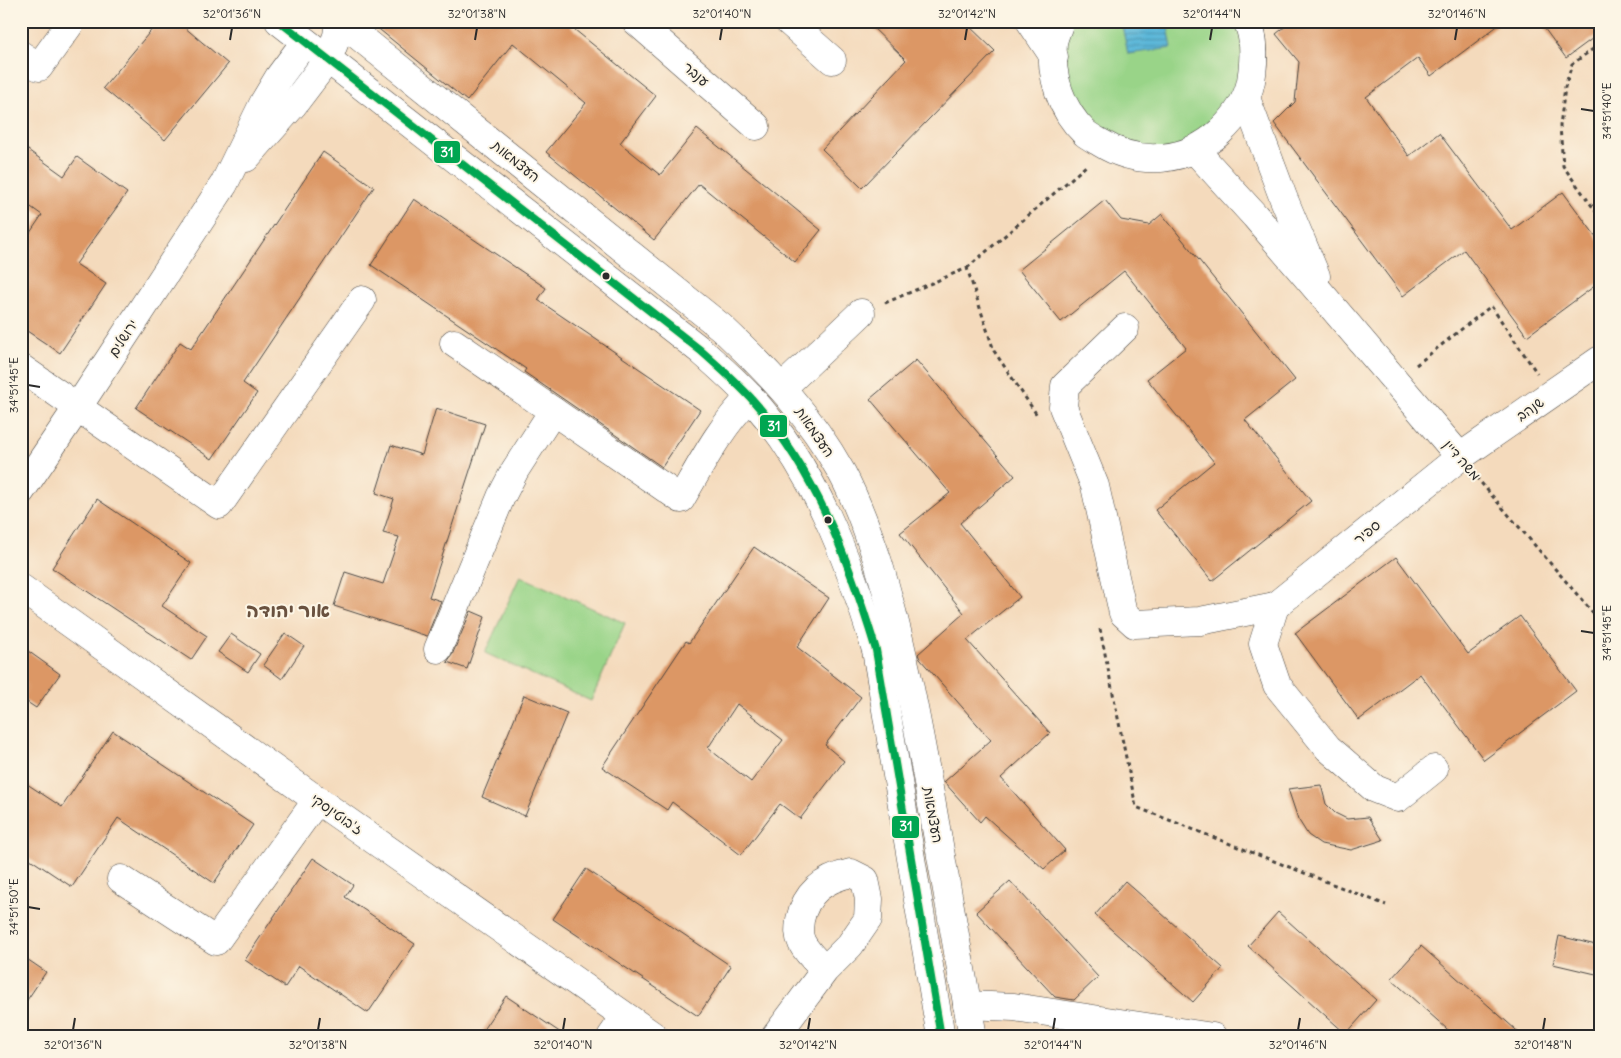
<svg xmlns="http://www.w3.org/2000/svg" width="1621" height="1058" font-family="Delius,'Playpen Sans Hebrew',sans-serif">
  <style>
    .garden { fill: #99d488; stroke: #62805a }
    .water { fill: url(#water-rules); stroke: #447182 }
    .building { fill: #dc9765; fill-rule: evenodd }
    .lines { fill: none; stroke-linecap: round; stroke-linejoin: round }
    .minor-casing { stroke: #494541; stroke-width: 29 }
    .major-casing { stroke: #494541; stroke-width: 29 }
    .path { stroke: #494541; stroke-width: 3; stroke-dasharray: 4 4; stroke-linecap: butt }
    .minor { stroke: #fff; stroke-width: 28 }
    .major { stroke: #fff; stroke-width: 28 }
    .bus-1-casing { stroke: #fcf5e5; stroke-width: 11 }
    .bus-1 { stroke: #00a651; stroke-width: 8 }
    .ticks { fill: none; stroke: #2b2b2b; stroke-width: 2 }
    .bus-dot { fill: #2b2b2b; stroke: #fcf5e5; stroke-width: 2 }
    .labels { text-anchor: middle; stroke-width: 4; stroke-linejoin: round; paint-order: stroke }
    .street-label { font-size: 14px; fill: #2b2b2b; stroke: #fcf5e5 }
    .district-label { font-size: 19px; font-weight: bold; fill: #69513f; stroke: #fcf5e5 }
    .line-badge { stroke: #fcf5e5; stroke-width: 2 }
    .badge-label { font-size: 14px; text-anchor: middle; font-weight: bold; fill: #fff }
    .neatline { fill: none; stroke: #2b2b2b; stroke-width: 2 }
    .ticks-label { font-size: 12px; text-anchor: middle; fill: #2b2b2b }
  </style>
  <defs>
    <pattern id="water-rules" width="6" height="5" patternUnits="userSpaceOnUse" patternTransform="scale(1.25)"><rect width="6" height="5" fill="#5cb7d9"/><path d="M0 2.5h6" fill="none" stroke="#4c95b0"/></pattern>
  </defs>
  <rect width="100%" height="100%" fill="#fcf5e5"/>
  <filter id="ink" filterUnits="userSpaceOnUse"><feTurbulence type="fractalNoise" baseFrequency=".02" numOctaves="2"/><feDisplacementMap in="SourceGraphic" scale="10" xChannelSelector="R" yChannelSelector="G"/><feConvolveMatrix kernelMatrix="1 2 1 2 8 2 1 2 1" color-interpolation-filters="sRGB"/></filter>
  <filter id="wash" filterUnits="userSpaceOnUse"><feTurbulence type="fractalNoise" baseFrequency=".0096" numOctaves="4" result="noise"/><feDisplacementMap in="SourceGraphic" scale="20" xChannelSelector="R" yChannelSelector="G"/><feGaussianBlur stdDeviation="1.12" result="paint"/><feColorMatrix in="noise" values="0 0 0 0 0 0 0 0 0 0 0 0 0 0 0 0 0 1.4 0 .05"/><feComposite in="paint" operator="in"/></filter>
  <g filter="url(#wash)">
    <rect width="100%" height="100%" fill="#f4dabc"/>
    <!-- garden -->
    <g class="garden">
      <polygon points="1065,21 1242,21 1247,30 1234,108 1175,152 1113,146 1068,104"/>
      <polygon points="520,576 625,623 591,701 485,653"/>
    </g>
    <!-- water -->
    <polygon class="water" points="1121,21 1167,21 1172,48 1128,54"/>
    <g id="blocks">
      <!-- building -->
      <g class="building">
        <polygon points="159,21 177,21 228,64 165,140 103,88"/>
        <polygon points="369,21 564,21 656,96 620,143 660,175 697,129 821,230 795,262 699,184 654,240 546,152 586,103 513,43 467,101"/>
        <polygon points="866,21 964,21 995,51 862,188 822,149 906,60"/>
        <polygon points="1292,21 1504,21 1431,76 1418,58 1366,97 1409,156 1439,133 1512,230 1563,192 1600,242 1600,282 1527,336 1464,250 1403,296 1274,123 1295,102 1299,62 1276,34"/>
        <polygon points="1539,21 1600,21 1600,33 1566,58"/>
        <polygon points="21,145 64,176 77,157 127,193 76,264 106,284 60,353 21,327 21,246 42,215 21,200"/>
        <polygon points="323,152 374,187 243,383 257,393 212,459 136,408 180,342 191,349"/>
        <polygon points="414,199 546,288 538,300 700,410 662,467 524,372 526,369 371,265"/>
        <polygon points="1105,200 1121,220 1149,225 1162,214 1295,380 1245,420 1311,501 1212,581 1155,510 1214,462 1147,379 1186,348 1124,271 1061,322 1019,270"/>
        <polygon points="916,360 1015,476 960,523 1020,597 967,640 1050,733 1001,778 1065,850 1044,869 985,816 980,822 944,782 991,740 920,659 918,654 964,613 900,533 950,493 870,399"/>
        <polygon points="436,408 485,424 429,597 441,601 427,636 334,606 345,572 383,584 399,537 383,533 394,499 376,493 391,445 422,455"/>
        <polygon points="97,499 191,563 162,606 207,636 191,660 52,568"/>
        <path d="M754 547 829 598 797 647 861 697 825 745 844 761 800 819 780 804 741 855 672 802 667 810 602 767 686 641 689 643ZM737 704 783 740 751 782 708 748Z"/>
        <polygon points="1396,557 1468,654 1520,616 1576,691 1484,760 1420,674 1359,720 1295,633"/>
        <polygon points="471,611 485,617 467,669 447,662 452,655"/>
        <polygon points="285,633 304,646 282,679 263,665"/>
        <polygon points="231,634 260,654 248,672 218,652"/>
        <polygon points="21,646 60,674 36,708 21,698"/>
        <polygon points="524,695 567,713 525,816 482,797"/>
        <polygon points="113,731 253,825 214,883 118,818 72,887 21,853 21,780 62,807"/>
        <polygon points="1321,785 1326,804 1335,813 1347,819 1368,817 1383,840 1351,850 1321,844 1308,835 1298,819 1288,789"/>
        <polygon points="313,858 353,885 345,897 415,944 368,1013 299,966 285,987 245,960"/>
        <polygon points="586,869 731,966 698,1016 553,919"/>
        <polygon points="1010,881 1098,977 1074,1000 1055,997 976,912"/>
        <polygon points="1125,881 1223,968 1193,1002 1095,915"/>
        <polygon points="1278,912 1376,1000 1346,1034 1248,946"/>
        <polygon points="1559,936 1600,946 1600,975 1553,964"/>
        <polygon points="1421,946 1524,1037 1456,1037 1391,979"/>
        <polygon points="21,955 46,972 21,1009"/>
        <polygon points="506,996 567,1037 478,1037"/>
      </g>
    </g>
  </g>
  <g filter="url(#ink)">
    <use href="#blocks" fill-opacity="0" stroke="#494541" stroke-width="1"/>
    <g class="lines">
      <defs>
        <g id="minor">
          <polyline points="636,21 756,126"/>
          <polyline points="788,21 832,60"/>
          <polyline points="1030,21 1054,57"/>
          <path d="M1060 21C1058 28 1054 36 1053 43 1050 76 1061 110 1085 133 1090 137 1096 140 1101 143 1140 167 1187 162 1220 132 1235 118 1247 101 1251 81 1254 62 1256 39 1247 21"/>
          <polyline points="21,55 39,67 72,21"/>
          <polyline points="1246,98 1283,197 1316,276"/>
          <polyline points="1194,149 1255,216 1460,457"/>
          <polyline points="246,158 293,105 328,59 337,36 339,21"/>
          <polyline points="1125,328 1065,386 1063,407 1095,486 1123,613 1135,624 1200,621 1275,606 1263,644 1277,685 1328,748 1375,789 1398,798 1434,769"/>
          <path d="M454 343 681 499C702 463 720 427 750 397"/>
          <polyline points="21,368 219,505 362,300"/>
          <polyline points="782,388 861,313"/>
          <polyline points="21,491 78,407 224,184 264,102 279,77 305,42"/>
          <polyline points="21,588 317,800 655,1037"/>
          <polyline points="1275,606 1460,457 1600,360"/>
          <polyline points="438,649 501,497 515,470 553,411"/>
          <polyline points="121,879 216,941 317,800"/>
          <polyline points="967,1005 1014,1007 1213,1037"/>
          <polyline points="611,1037 625,1017"/>
          <path d="M775 1037 825 970 850 945 868 919 869 899 865 880 851 873C824 879 806 892 800 920 799 929 798 935 802 943 807 953 817 962 825 970"/>
        </g>
        <g id="major">
          <path d="M279 21 700 350C717 365 734 380 750 397 815 469 848 558 876 650L941 1037"/>
          <path d="M340 21 721 327C770 373 809 414 842 473 857 501 868 532 878 562 900 633 914 705 927 777 942 864 958 950 973 1037"/>
        </g>
      </defs>
      <!-- minor casing -->
      <use href="#minor" class="minor-casing"/>
      <!-- major casing -->
      <use href="#major" class="major-casing"/>
      <!-- path -->
      <g class="path">
        <polyline points="1600,44 1572,64 1565,87 1560,126 1563,166 1600,217"/>
        <polyline points="967,268 1086,166"/>
        <polyline points="885,303 967,268 994,351 1037,415"/>
        <polyline points="1416,365 1491,306 1537,373"/>
        <polyline points="1476,477 1600,621"/>
        <polyline points="1100,629 1136,807 1386,905"/>
      </g>
      <!-- minor -->
      <use href="#minor" class="minor"/>
      <!-- major -->
      <use href="#major" class="major"/>
      <defs>
        <path id="bus-1" d="M279 21 700 350C717 365 734 380 750 397 815 469 848 558 876 650L941 1037"/>
      </defs>
      <!-- bus-1 casing -->
      <use href="#bus-1" class="bus-1-casing"/>
      <!-- bus-1 -->
      <use href="#bus-1" class="bus-1"/>
    </g>
  </g>
  <!-- ticks -->
  <path class="ticks" d="M230 40 232 28M475 40 477 28M720 40 722 28M965 40 967 28M1210 40 1212 28M1455 40 1457 28M1581 109 1594 111M28 385 40 387M1581 631 1594 633M28 907 40 909M73 1030 75 1018M318 1030 320 1018M563 1030 565 1018M808 1030 810 1018M1053 1030 1055 1018M1298 1030 1300 1018M1543 1030 1545 1018"/>
  <!-- markers -->
  <g class="bus-dot">
    <circle cx="606" cy="276" r="4.5"/>
    <circle cx="828" cy="520" r="4.5"/>
  </g>
  <g class="labels">
    <!-- street labels -->
    <g class="street-label">
      <text transform="translate(696 74) rotate(41)" y="5">ענבר</text>
      <text transform="translate(516 161) rotate(39)" y="5">העצמאות</text>
      <text transform="translate(123 338) rotate(-57)" y="5">ירושלים</text>
      <text transform="translate(1530 409) rotate(-35)" y="5">שנהב</text>
      <text transform="translate(815 432) rotate(56)" y="5">העצמאות</text>
      <text transform="translate(1462 460) rotate(49)" y="5">משה דיין</text>
      <text transform="translate(1367 532) rotate(-39)" y="5">ספיר</text>
      <text transform="translate(337 814) rotate(35)" y="5">ז'בוטינסקי</text>
      <text transform="translate(933 815) rotate(80)" y="5">העצמאות</text>
    </g>
    <!-- district labels -->
    <g class="district-label">
      <text x="288" y="617">אור יהודה</text>
    </g>
  </g>
  <g class="line-badge">
    <rect x="433" y="140" width="28" height="24" rx="5" fill="#00a651"/>
    <rect x="759" y="414" width="29" height="24" rx="5" fill="#00a651"/>
    <rect x="891" y="815" width="29" height="24" rx="5" fill="#00a651"/>
  </g>
  <g class="badge-label">
    <text x="447" y="157">31</text>
    <text x="774" y="431">31</text>
    <text x="906" y="831">31</text>
  </g>
  <!-- margin -->
  <rect width="1621" height="1058" fill="none" stroke="#fcf5e5" stroke-width="55"/>
  <rect x="28" y="28" width="1566" height="1002" class="neatline"/>
  <g class="ticks-label">
    <text x="232" y="18">32°01'36"N</text>
    <text x="477" y="18">32°01'38"N</text>
    <text x="722" y="18">32°01'40"N</text>
    <text x="967" y="18">32°01'42"N</text>
    <text x="1212" y="18">32°01'44"N</text>
    <text x="1457" y="18">32°01'46"N</text>
    <text transform="translate(1607 111) rotate(-90)" y="4">34°51'40"E</text>
    <text transform="translate(14 385) rotate(-90)" y="4">34°51'45"E</text>
    <text transform="translate(1607 633) rotate(-90)" y="4">34°51'45"E</text>
    <text transform="translate(14 907) rotate(-90)" y="4">34°51'50"E</text>
    <text x="73" y="1049">32°01'36"N</text>
    <text x="318" y="1049">32°01'38"N</text>
    <text x="563" y="1049">32°01'40"N</text>
    <text x="808" y="1049">32°01'42"N</text>
    <text x="1053" y="1049">32°01'44"N</text>
    <text x="1298" y="1049">32°01'46"N</text>
    <text x="1543" y="1049">32°01'48"N</text>
  </g>
</svg>
